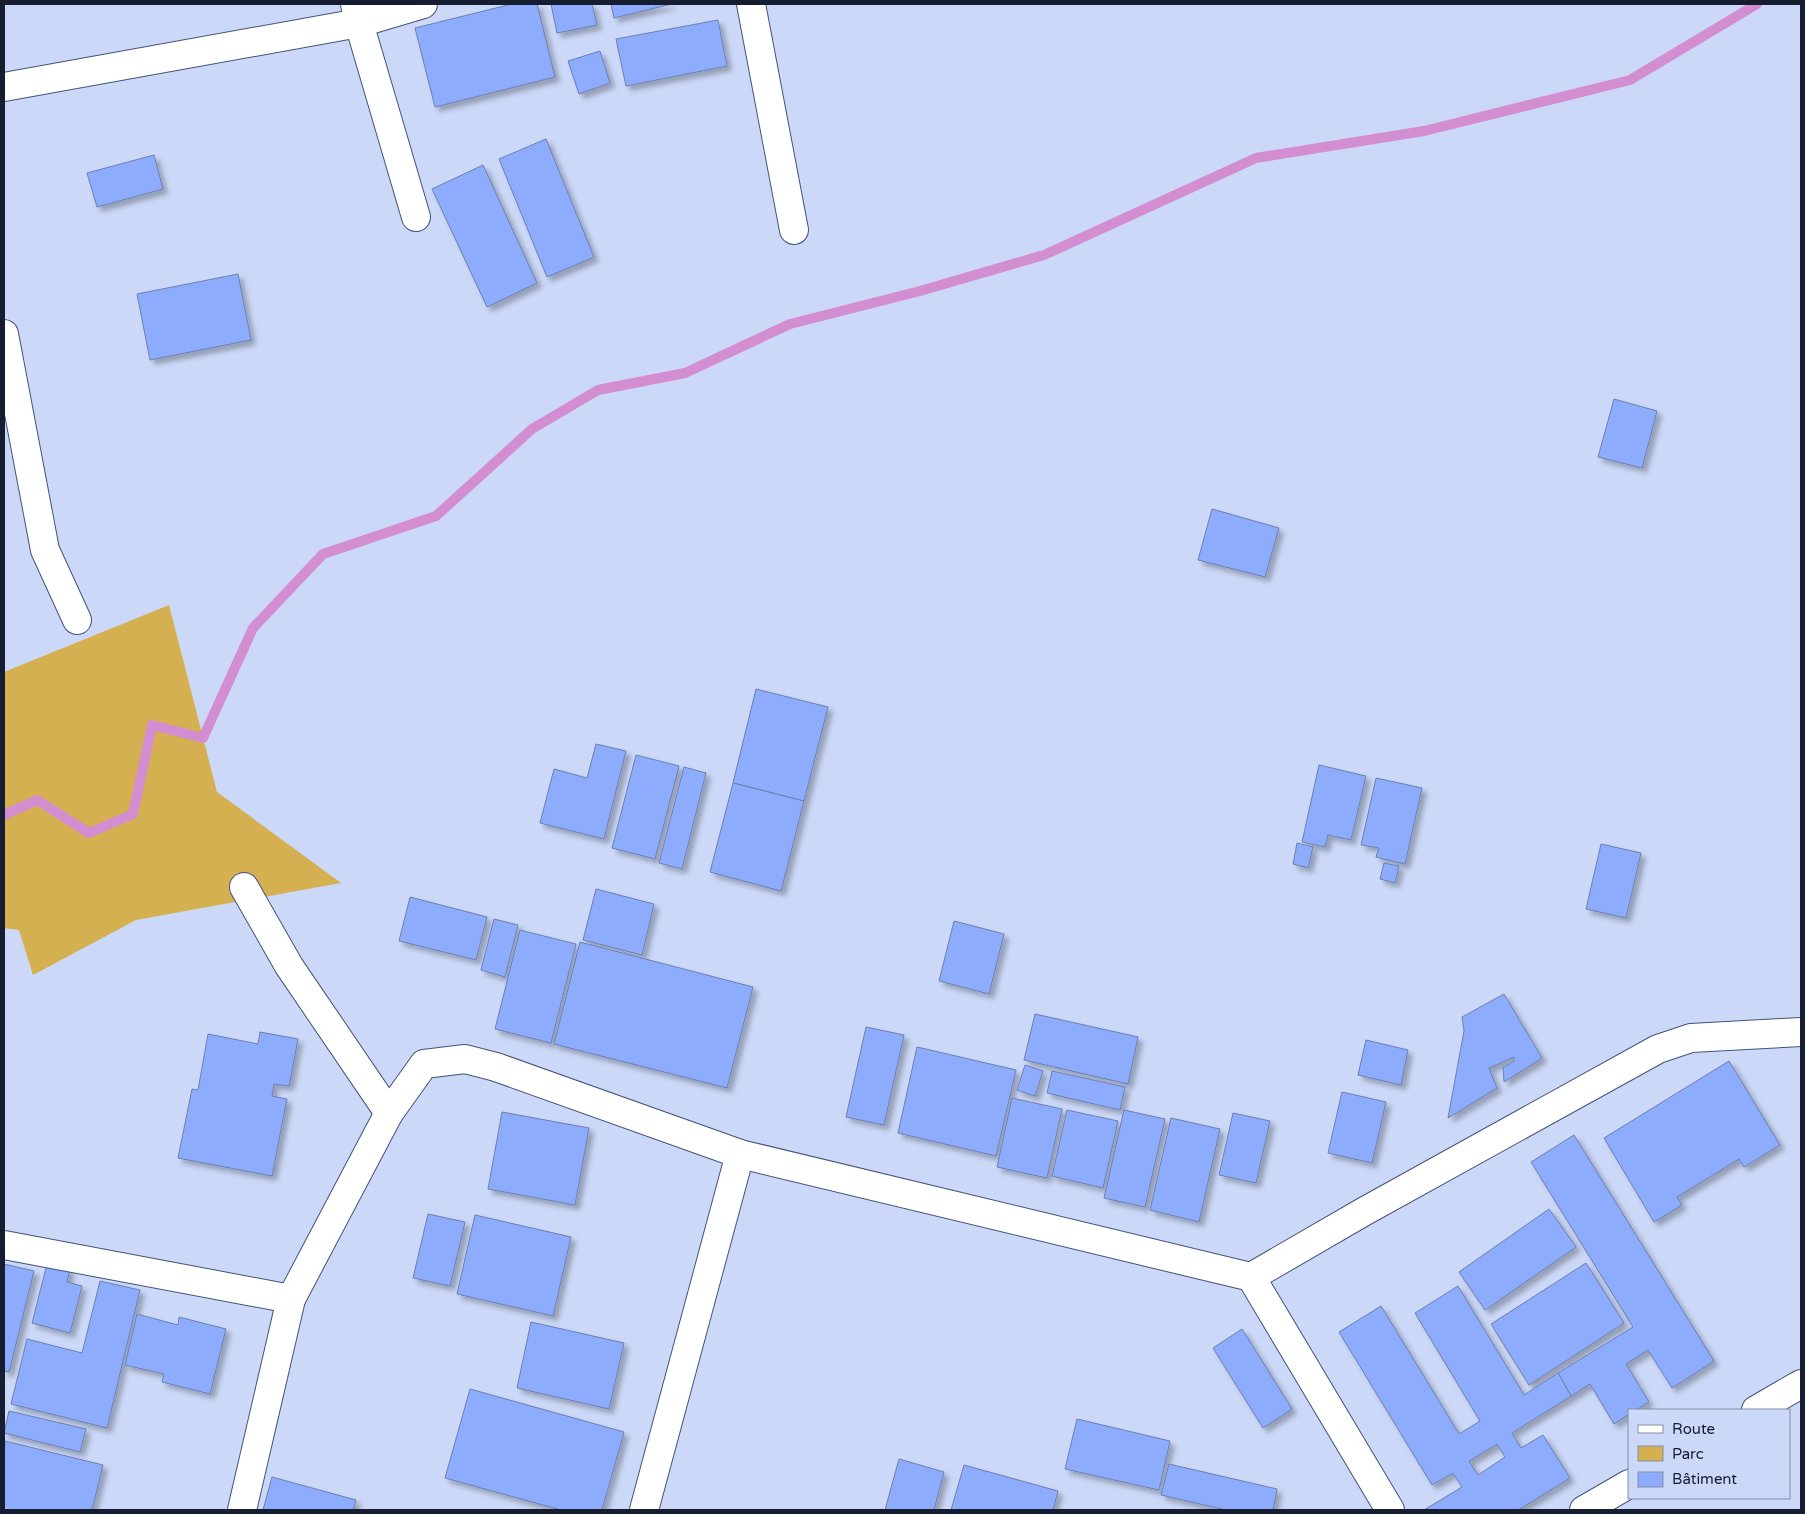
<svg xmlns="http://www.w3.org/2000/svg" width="1805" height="1514" font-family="'Varela Round',sans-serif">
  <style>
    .green { fill: #d5b050 }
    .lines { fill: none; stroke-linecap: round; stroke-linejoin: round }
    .stream { stroke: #d38dd1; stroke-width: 10 }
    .building { fill: #8dacfd; stroke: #6d7faf; fill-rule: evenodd; filter: url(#shadow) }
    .street-casing { stroke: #42537f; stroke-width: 30 }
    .street { stroke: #fff; stroke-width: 28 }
  </style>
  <defs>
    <filter id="shadow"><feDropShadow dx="4.5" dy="4.5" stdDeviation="2.5" flood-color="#0004"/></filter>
  </defs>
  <rect width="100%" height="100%" fill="#cbd8f7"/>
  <!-- green -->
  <polygon class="green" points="169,605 217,792 341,883 136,920 33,975 19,930 4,928 4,672"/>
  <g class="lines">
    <!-- stream -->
    <polyline class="stream" points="4,815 37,800 89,833 133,814 152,725 203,738 253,628 323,554 436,516 532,429 598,390 685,373 790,324 920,291 1044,255 1256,158 1424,131 1630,80 1757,4"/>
  </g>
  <!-- building -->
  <g class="building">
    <polygon points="512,4 537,4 555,77 435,107 415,28"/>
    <polygon points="551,4 592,4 597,25 557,33"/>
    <polygon points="611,4 672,4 614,18"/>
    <polygon points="718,20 727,66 626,86 616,39"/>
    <polygon points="600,51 610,83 579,94 568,61"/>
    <polygon points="546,139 594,257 547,277 499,159"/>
    <polygon points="154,155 163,189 97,207 87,173"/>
    <polygon points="483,165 537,283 487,307 432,189"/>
    <polygon points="238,274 251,340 150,360 137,294"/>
    <polygon points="1614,399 1657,411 1642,468 1598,457"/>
    <polygon points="1212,509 1279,528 1265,577 1198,560"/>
    <polygon points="756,689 828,707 804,801 733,783"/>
    <polygon points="596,744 626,751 604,839 540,823 554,769 587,778"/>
    <polygon points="636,755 679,766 655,859 612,848"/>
    <polygon points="1319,765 1366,776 1351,840 1328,835 1325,847 1302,842"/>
    <polygon points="684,767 706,773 682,869 659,863"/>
    <polygon points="1376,778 1422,788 1405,864 1376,857 1379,848 1361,845"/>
    <polygon points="733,783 804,801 781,891 710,872"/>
    <polygon points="1297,843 1313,847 1308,868 1293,864"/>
    <polygon points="1601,844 1641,853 1626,918 1586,909"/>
    <polygon points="1384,863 1399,866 1395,883 1380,879"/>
    <polygon points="596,889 654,904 642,955 583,940"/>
    <polygon points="410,897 487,917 476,960 399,941"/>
    <polygon points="494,919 518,925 505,977 481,970"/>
    <polygon points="954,921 1004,934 989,994 939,981"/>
    <polygon points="520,930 576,944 551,1043 495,1029"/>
    <polygon points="580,942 753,987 727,1088 554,1044"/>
    <polygon points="1504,994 1542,1058 1504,1082 1503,1068 1514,1061 1514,1057 1489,1068 1497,1088 1448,1118 1464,1031 1462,1017"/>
    <polygon points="1035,1014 1138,1037 1128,1084 1024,1060"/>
    <polygon points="866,1027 904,1035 884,1125 846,1117"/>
    <polygon points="260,1032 298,1039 289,1086 274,1084 272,1096 287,1099 272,1176 178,1158 192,1089 198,1090 208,1034 258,1044"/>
    <polygon points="1366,1040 1408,1050 1401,1085 1358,1075"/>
    <polygon points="917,1047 1016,1070 996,1156 898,1133"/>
    <polygon points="1729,1061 1780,1145 1744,1167 1739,1159 1677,1197 1682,1205 1654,1222 1604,1138"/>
    <polygon points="1025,1065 1043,1071 1035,1096 1017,1090"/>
    <polygon points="1052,1071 1125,1087 1120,1110 1047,1093"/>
    <polygon points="1342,1092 1386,1102 1372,1163 1328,1153"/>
    <polygon points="1012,1098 1062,1109 1047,1178 997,1167"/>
    <polygon points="1067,1110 1118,1121 1103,1188 1052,1176"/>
    <polygon points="1124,1110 1165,1119 1145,1207 1104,1198"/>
    <polygon points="502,1112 589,1128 575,1205 488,1189"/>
    <polygon points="1233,1113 1270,1121 1256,1183 1219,1175"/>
    <polygon points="1171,1118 1220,1129 1199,1222 1150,1210"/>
    <polygon points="1574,1135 1714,1361 1672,1388 1648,1350 1626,1364 1649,1402 1636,1410 1629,1410 1629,1414 1614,1424 1590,1384 1571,1396 1558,1373 1633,1327 1531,1162"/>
    <polygon points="1549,1209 1576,1247 1485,1310 1459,1272"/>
    <polygon points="428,1214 465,1222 450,1286 413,1278"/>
    <polygon points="475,1215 571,1237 553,1316 457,1294"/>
    <polygon points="1586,1263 1624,1323 1529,1385 1491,1324"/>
    <polygon points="4,1264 34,1271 9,1372 4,1371"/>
    <polygon points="47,1264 70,1269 67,1282 82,1286 70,1333 32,1323"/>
    <polygon points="100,1281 140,1290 107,1428 11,1404 27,1339 82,1353"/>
    <path d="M1458 1286 1524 1395 1558 1373 1571 1396 1512 1433 1521 1448 1543 1435 1570 1478 1518 1510H1424L1462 1487 1453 1473 1432 1485 1339 1332 1381 1306 1459 1434 1480 1421 1415 1313ZM1497 1444 1505 1457 1478 1475 1469 1461Z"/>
    <polygon points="137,1314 178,1325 179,1317 226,1329 210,1394 162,1382 164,1374 125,1365"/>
    <polygon points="531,1322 624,1343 609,1409 517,1388"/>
    <polygon points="1242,1329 1292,1409 1263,1428 1213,1348"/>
    <polygon points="470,1389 624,1432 602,1510 561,1510 445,1478"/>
    <polygon points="9,1411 86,1429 80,1452 4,1433"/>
    <polygon points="1077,1419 1170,1441 1159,1490 1065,1469"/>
    <polygon points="5,1441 103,1465 92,1510 4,1510 4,1448"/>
    <polygon points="899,1459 944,1472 934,1510 885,1510"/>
    <polygon points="1169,1464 1277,1489 1273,1510 1226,1510 1161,1495"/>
    <polygon points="964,1465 1058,1491 1053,1510 951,1510"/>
    <polygon points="272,1477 356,1500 353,1510 263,1510"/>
  </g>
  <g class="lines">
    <defs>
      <g id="street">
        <polyline points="355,4 359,23 416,217"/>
        <polyline points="751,4 794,230"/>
        <polyline points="4,87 359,23 423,4"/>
        <polyline points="4,334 45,550 77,620"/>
        <polyline points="244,887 289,966 389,1113"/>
        <polyline points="4,1245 291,1299"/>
        <polyline points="1251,1277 1365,1211 1658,1049 1691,1038 1801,1032"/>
        <polyline points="1756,1410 1801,1384"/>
        <polyline points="242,1510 291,1299 389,1113 424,1064 465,1059 496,1067 740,1154 1251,1277 1390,1510"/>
        <polyline points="644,1510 740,1154"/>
        <polyline points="1584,1510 1629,1484"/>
      </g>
    </defs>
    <!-- street casing -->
    <use href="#street" class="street-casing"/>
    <!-- street -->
    <use href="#street" class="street"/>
  </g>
  <!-- border -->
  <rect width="1805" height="1514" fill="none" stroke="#161d30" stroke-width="10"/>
  <!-- legend -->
  <rect x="1628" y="1409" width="162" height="90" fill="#cbd8f7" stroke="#838da7"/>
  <rect x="1638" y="1425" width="25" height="8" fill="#ffffff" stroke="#838da7"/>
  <text x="1672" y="1434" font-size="15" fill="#161d30">Route</text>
  <rect x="1638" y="1446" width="25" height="15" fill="#d5b050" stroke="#838da7"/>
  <text x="1672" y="1459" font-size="15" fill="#161d30">Parc</text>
  <rect x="1638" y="1472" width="25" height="15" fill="#8dacfd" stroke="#838da7"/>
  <text x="1672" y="1484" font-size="15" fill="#161d30">Bâtiment</text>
</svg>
